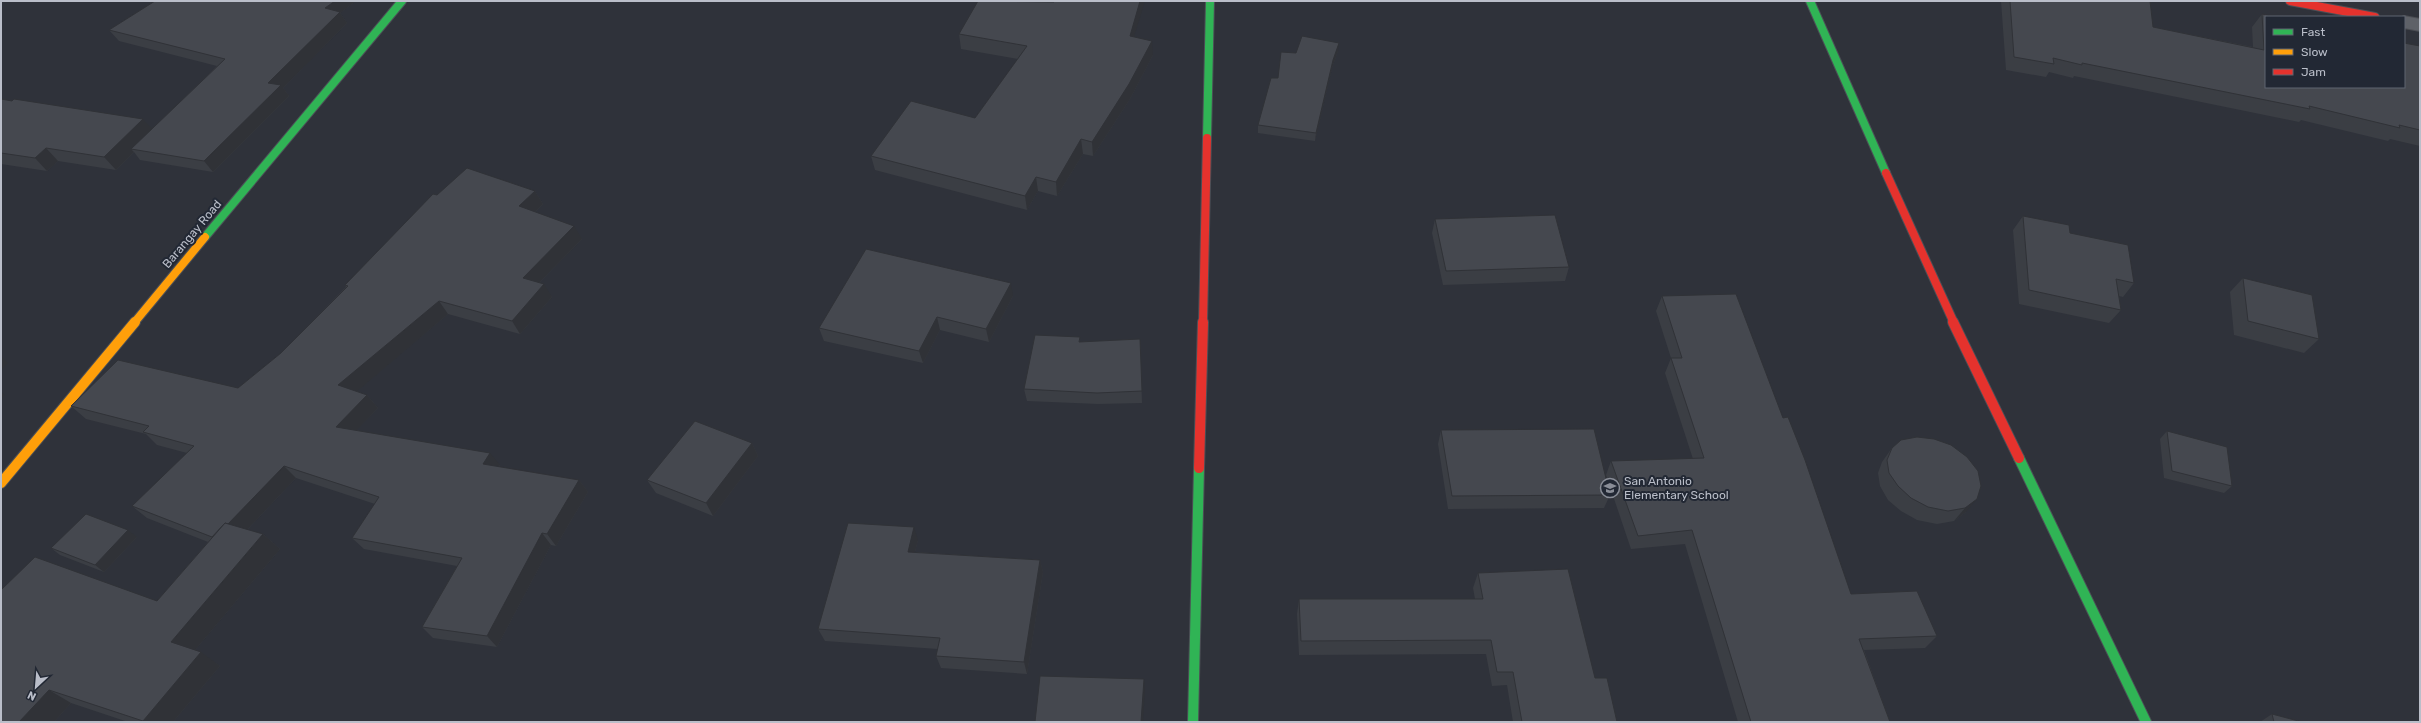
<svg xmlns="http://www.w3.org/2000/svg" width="2421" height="723" font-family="Rubik,sans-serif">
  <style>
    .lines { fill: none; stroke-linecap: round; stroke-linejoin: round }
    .street-casing { stroke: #4b4d53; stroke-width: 2 }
    .fast-far1-casing { stroke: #4c4f56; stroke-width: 10 }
    .fast-casing { stroke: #4c4f56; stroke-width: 12 }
    .slow-far1-casing { stroke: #4c4f56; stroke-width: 10 }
    .slow-casing { stroke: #4c4f56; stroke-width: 12 }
    .jam-far1-casing { stroke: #4c4f56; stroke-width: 10 }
    .jam-casing { stroke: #4c4f56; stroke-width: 12 }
    .street { fill: #5e6168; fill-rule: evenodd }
    .fast-far1 { stroke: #30b455; stroke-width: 8 }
    .fast { stroke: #30b455; stroke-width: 10 }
    .slow-far1 { stroke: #ff9f0a; stroke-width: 8 }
    .slow { stroke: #ff9f0a; stroke-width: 10 }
    .jam-far1 { stroke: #e5322d; stroke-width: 8 }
    .jam { stroke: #e5322d; stroke-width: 10 }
    .wall { fill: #3b3e44 }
    .shaded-wall { fill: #303237 }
    .building { fill: #45484f; stroke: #303237 }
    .labels { text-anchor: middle; stroke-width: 4; stroke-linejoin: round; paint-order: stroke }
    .street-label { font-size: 12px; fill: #babec9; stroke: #222834 }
    .poi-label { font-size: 12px; fill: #babec9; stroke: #222834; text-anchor: start }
  </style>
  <rect width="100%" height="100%" fill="#2f323a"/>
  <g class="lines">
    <defs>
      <polygon id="street" points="2404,16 2420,19 2420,31 2404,28 2404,17 2402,17"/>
      <g id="fast-far1">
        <polyline points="1810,1 1886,173"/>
        <polyline points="1207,138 1210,1"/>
        <polyline points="205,237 402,1"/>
      </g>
      <g id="fast">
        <polyline points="2019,458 2146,722"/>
        <polyline points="1193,722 1199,468"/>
      </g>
      <polyline id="slow-far1" points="134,323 205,237"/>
      <polyline id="slow" points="1,483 135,322"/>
      <g id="jam-far1">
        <polyline points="2290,1 2375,17"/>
        <polyline points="1886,173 1954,323"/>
        <polyline points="1203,323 1207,138"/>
      </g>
      <g id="jam">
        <polyline points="1953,322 2019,458"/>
        <polyline points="1199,468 1203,322"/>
      </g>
    </defs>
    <!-- street casing -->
    <use href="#street" class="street-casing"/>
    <!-- fast-far1 casing -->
    <use href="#fast-far1" class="fast-far1-casing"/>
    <!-- fast casing -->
    <use href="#fast" class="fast-casing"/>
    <!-- slow-far1 casing -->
    <use href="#slow-far1" class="slow-far1-casing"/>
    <!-- slow casing -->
    <use href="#slow" class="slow-casing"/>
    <!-- jam-far1 casing -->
    <use href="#jam-far1" class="jam-far1-casing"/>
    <!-- jam casing -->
    <use href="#jam" class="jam-casing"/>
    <!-- street -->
    <use href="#street" class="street"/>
    <!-- fast-far1 -->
    <use href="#fast-far1" class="fast-far1"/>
    <!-- fast -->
    <use href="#fast" class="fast"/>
    <!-- slow-far1 -->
    <use href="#slow-far1" class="slow-far1"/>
    <!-- slow -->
    <use href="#slow" class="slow"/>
    <!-- jam-far1 -->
    <use href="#jam-far1" class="jam-far1"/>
    <!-- jam -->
    <use href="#jam" class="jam"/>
  </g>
  <!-- wall -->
  <g class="wall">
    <polygon points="155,1 356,1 340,13 347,23 283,88 289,96 213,172 140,160 134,152 116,170 58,161 47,171 1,164 1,99 152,129 217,66 119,41 109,30"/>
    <polygon points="2001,1 2150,1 2153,27 2253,47 2252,27 2262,14 2420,46 2420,146 2390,139 2388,141 2301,120 2299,122 2074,76 2073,78 2049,72 2046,77 2006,70"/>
    <polygon points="959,34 1134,37 1153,55 1130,99 1093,156 1083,154 1057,196 1038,191 1027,210 875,170 871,156 975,118 1018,59 961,49"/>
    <polygon points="1338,51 1332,68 1315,141 1258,133 1258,125 1278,78 1296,53"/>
    <polygon points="535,191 543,204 535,212 582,239 539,283 552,297 520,334 448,314 356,391 367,395 378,408 356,430 500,465 499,467 579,480 588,492 556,546 551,545 497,647 433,638 422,627 457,566 364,549 352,538 375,504 296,478 247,530 263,534 280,549 195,650 220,666 173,722 128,722 71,703 54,722 1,722 157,601 208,542 147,518 132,506 187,453 157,445 146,434 86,419 71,406 238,388 281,353 346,287 345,285 437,195"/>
    <polygon points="2023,216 2070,233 2134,283 2123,297 2119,296 2121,310 2109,323 2019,304 2013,230"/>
    <polygon points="1435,219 1569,267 1565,281 1443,285 1432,233"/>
    <polygon points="2243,278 2319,339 2304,353 2234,335 2230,292"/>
    <polygon points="1013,296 989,342 940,330 923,363 824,341 819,328"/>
    <polygon points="1662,296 1851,594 1937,636 1925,648 1864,650 1890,722 1738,722 1685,544 1631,549 1606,475 1611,461 1693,459 1665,373 1671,358 1656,311"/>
    <polygon points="1080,337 1080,342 1140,339 1142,403 1098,404 1027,401 1024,389"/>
    <polygon points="1441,430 1610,495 1604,508 1448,509 1438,444"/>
    <polygon points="2167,431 2232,486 2224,493 2164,478 2160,439"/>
    <polygon points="752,443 758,456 713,516 656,493 647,480"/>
    <polygon points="1951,445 1966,512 1954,521 1937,524 1917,520 1901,511 1888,500 1880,486 1878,473 1882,462 1892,448"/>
    <polygon points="137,537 104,572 60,555 51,548"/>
    <polygon points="918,540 915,552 1040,560 1043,572 1027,674 941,668 936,656 938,649 825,641 818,629"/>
    <polygon points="1478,573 1595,678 1617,722 1513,722 1507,685 1492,686 1486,654 1299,655 1297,614 1299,599 1475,599 1473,588"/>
    <polygon points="2272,714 2302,722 2260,722"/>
  </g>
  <!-- shaded-wall -->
  <g class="shaded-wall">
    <polygon points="335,1 356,1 340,13 347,23 283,88 289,96 213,172 204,161 268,83 325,8"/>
    <polygon points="1140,1 1145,1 1130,50 1130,36"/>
    <polygon points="1152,41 1153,55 1130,99 1093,156 1092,142"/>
    <polygon points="1339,43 1338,51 1332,68 1315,141 1316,133 1333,60"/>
    <polygon points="143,119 155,132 131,149 134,152 116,170 104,157"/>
    <polygon points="1081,139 1083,154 1057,196 1056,182"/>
    <polygon points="46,148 58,161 47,171 35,158"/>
    <polygon points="1036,177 1038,191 1027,210 1025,196"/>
    <polygon points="535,191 543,204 527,220 519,206"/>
    <polygon points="574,226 582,239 531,291 523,278"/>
    <polygon points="1011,283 1013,296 989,342 986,329"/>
    <polygon points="544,284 552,297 520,334 512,321"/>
    <polygon points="439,301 448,314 349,398 338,385"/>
    <polygon points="937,317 940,330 923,363 919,351"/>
    <polygon points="1,356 8,363 1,370"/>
    <polygon points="1,392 5,395 1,399"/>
    <polygon points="367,395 378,408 348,439 336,427"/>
    <polygon points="752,443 758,456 713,516 706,503"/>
    <polygon points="490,453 500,465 493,476 483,464"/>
    <polygon points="284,466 296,478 228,550 214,538"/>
    <polygon points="579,480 588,492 556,546 547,534"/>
    <polygon points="1977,499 1966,512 1954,521 1965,508"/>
    <polygon points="914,527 918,540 912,564 908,552"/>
    <polygon points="128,530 137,537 104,572 95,565"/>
    <polygon points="542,533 551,545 497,647 487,636"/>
    <polygon points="263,534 280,549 190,656 171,642"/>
    <polygon points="1040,560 1043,572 1027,674 1024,662"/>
    <polygon points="201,652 220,666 173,722 144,722 143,721"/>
    <polygon points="1144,679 1145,690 1143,722 1141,722"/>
    <polygon points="49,690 71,703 54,722 19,722"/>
  </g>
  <!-- building -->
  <g class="building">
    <polygon points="155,1 335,1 325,8 340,12 268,83 281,85 204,161 131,149 225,59 109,30"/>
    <polygon points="978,1 1054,2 1054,1 1140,1 1130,36 1152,41 1129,84 1092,142 1081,139 1056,182 1036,177 1025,196 871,156 911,101 975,118 1027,46 959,34"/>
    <polygon points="2010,1 2150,1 2153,27 2264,50 2262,14 2275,17 2266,17 2266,87 2404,87 2404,43 2420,46 2420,130 2399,125 2400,128 2309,106 2310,109 2082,63 2082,65 2053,58 2054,64 2014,57"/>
    <polygon points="1302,36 1339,43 1333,60 1316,133 1258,125 1271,78 1278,78 1281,52 1296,53"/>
    <polygon points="1,99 12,101 14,99 143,119 104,157 46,148 35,158 1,153"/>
    <polygon points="467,168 535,191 519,206 574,226 523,278 544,284 512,321 439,301 338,385 367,395 336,427 490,453 483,464 579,480 547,534 542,533 487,636 422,627 462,558 352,538 379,497 284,466 228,524 225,523 212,537 132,506 194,446 143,432 149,426 71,406 118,360 238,388 281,353 348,286 345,285 433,194 437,195"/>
    <polygon points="1555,215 1569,267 1446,271 1435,219"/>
    <polygon points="2023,216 2069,225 2070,233 2128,245 2134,283 2116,279 2121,310 2029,290"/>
    <polygon points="866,249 1011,283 986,329 937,317 919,351 819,328"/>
    <polygon points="2243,278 2312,295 2319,339 2248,321"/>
    <polygon points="1736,294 1783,418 1788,417 1805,460 1851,594 1917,591 1937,636 1859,639 1890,722 1751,722 1692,530 1638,536 1611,461 1704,458 1671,358 1682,358 1662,296"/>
    <polygon points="1035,335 1080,337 1079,342 1140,339 1142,391 1097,393 1024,389"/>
    <polygon points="695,421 752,443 706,503 647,480"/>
    <polygon points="1594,429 1610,495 1452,496 1441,430"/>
    <polygon points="2167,431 2227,447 2232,486 2172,471"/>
    <polygon points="1917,437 1934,439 1951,445 1967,457 1978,471 1981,486 1977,499 1965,508 1948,511 1928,507 1911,498 1898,486 1889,473 1887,460 1892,448 1901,440"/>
    <polygon points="86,514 128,530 95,565 51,548"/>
    <polygon points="225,523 263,534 171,642 201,652 143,721 49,690 19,722 1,722 1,590 35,557 157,601"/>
    <polygon points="848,523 914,527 908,552 1040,560 1024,662 936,656 940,638 818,629"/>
    <polygon points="1568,569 1595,678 1607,678 1617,722 1522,722 1513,672 1497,672 1491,640 1301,641 1299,599 1483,599 1478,573"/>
    <polygon points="1040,676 1144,679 1141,722 1035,722"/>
    <polygon points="2272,714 2302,722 2274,722"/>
  </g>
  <!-- icons -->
  <defs>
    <symbol id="school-ring" viewBox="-11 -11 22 22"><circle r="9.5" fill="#222834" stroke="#898d97" stroke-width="1.5"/><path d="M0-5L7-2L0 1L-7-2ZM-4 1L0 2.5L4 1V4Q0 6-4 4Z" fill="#898d97"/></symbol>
  </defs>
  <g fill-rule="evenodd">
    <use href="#school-ring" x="1599" y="477" width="22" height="22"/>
  </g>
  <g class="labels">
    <!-- street labels -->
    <g class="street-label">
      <text transform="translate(192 234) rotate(-50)" y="4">Barangay Road</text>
    </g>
    <!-- poi labels -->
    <g class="poi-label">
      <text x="1624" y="485">San Antonio<tspan x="1624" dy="14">Elementary School</tspan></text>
    </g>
  </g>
  <!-- border -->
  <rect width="2421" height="723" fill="none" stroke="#babec9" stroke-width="4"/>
  <!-- legend -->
  <rect x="2265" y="16" width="140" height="72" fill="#222834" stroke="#5f6470"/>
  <rect x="2273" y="29" width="20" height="6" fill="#30b455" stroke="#5f6470"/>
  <text x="2301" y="36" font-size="12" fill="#babec9">Fast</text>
  <rect x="2273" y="49" width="20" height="6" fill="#ff9f0a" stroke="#5f6470"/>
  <text x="2301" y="56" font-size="12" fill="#babec9">Slow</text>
  <rect x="2273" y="69" width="20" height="6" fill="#e5322d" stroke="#5f6470"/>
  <text x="2301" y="76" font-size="12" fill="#babec9">Jam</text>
  <!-- north arrow -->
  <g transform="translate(36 687) rotate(206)" stroke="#222834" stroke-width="3" paint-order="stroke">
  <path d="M0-3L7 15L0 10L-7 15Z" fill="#babec9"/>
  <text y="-6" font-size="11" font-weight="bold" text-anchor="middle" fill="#babec9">N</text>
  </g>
</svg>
